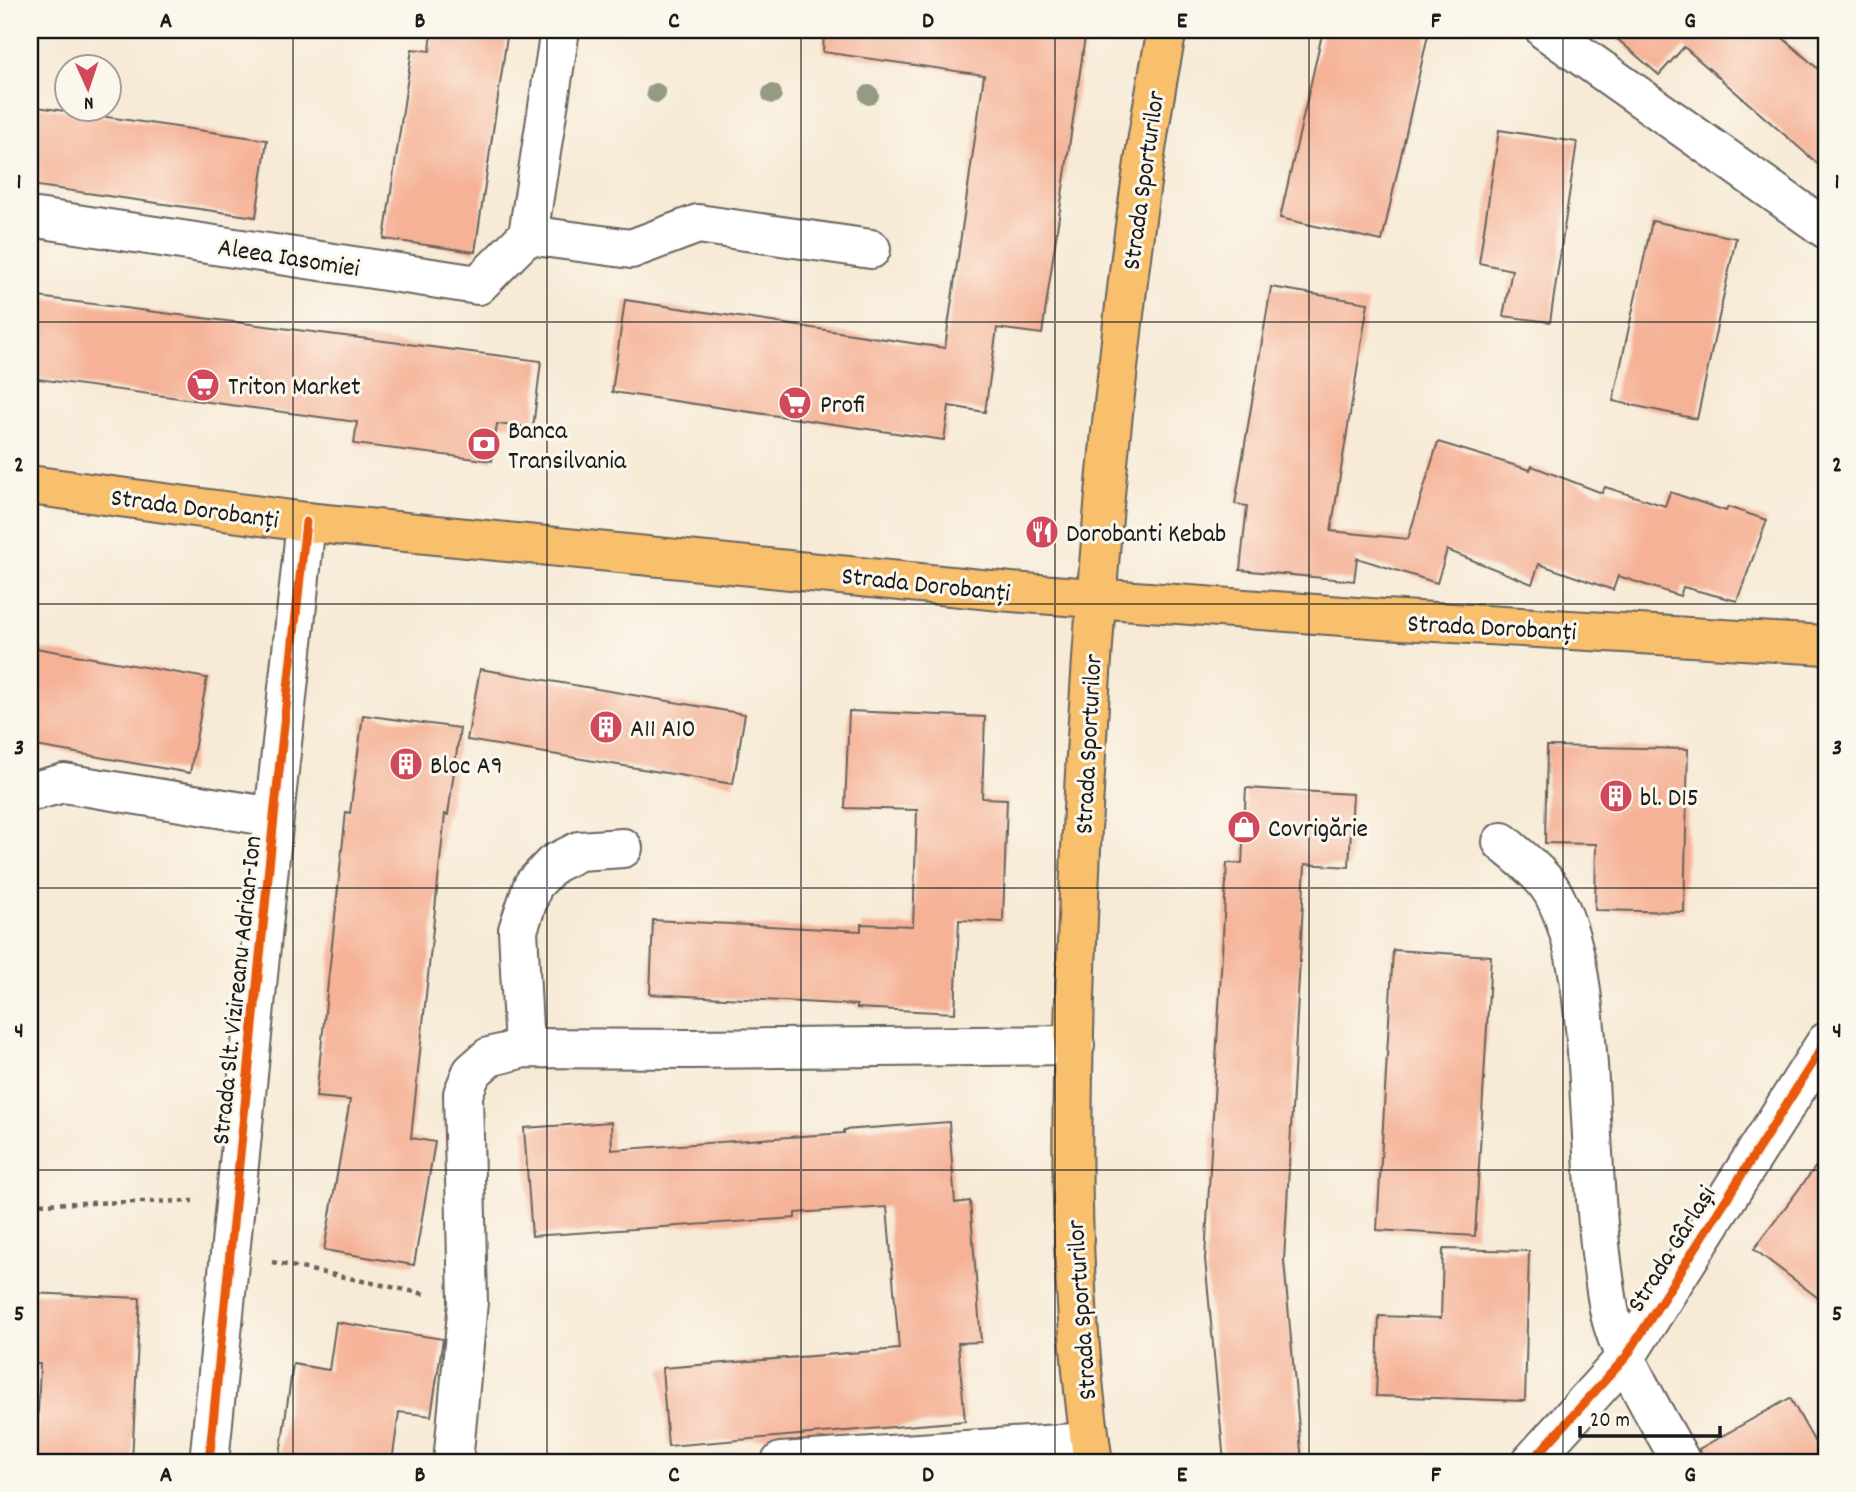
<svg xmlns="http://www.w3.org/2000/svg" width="1856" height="1492" font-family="Dekko,sans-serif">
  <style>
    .building { fill: #f5b297 }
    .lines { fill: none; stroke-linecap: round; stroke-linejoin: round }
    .minor-casing { stroke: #69645d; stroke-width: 42 }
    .major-casing { stroke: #69645d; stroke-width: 42 }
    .path { stroke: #69645d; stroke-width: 4.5; stroke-dasharray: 5 5; stroke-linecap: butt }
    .minor { stroke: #fff; stroke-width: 38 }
    .major { stroke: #f8bf6c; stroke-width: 38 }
    .cycleway-casing { stroke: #fbf7ec; stroke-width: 13 }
    .cycleway { stroke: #e8590c; stroke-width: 9 }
    .tree { fill: #959a83 }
    .grid { fill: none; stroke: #1c1c1c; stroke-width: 2; stroke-opacity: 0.55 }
    .labels { text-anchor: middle; stroke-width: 6; stroke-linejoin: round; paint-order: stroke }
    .street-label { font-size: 26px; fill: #1c1c1c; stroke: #fbf7ec }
    .poi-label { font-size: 26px; fill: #1c1c1c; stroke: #fbf7ec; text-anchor: start }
    .neatline { fill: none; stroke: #1c1c1c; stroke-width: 2.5 }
    .grid-label { font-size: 23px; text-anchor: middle; font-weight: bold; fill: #1c1c1c }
  </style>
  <rect width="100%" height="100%" fill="#fbf7ec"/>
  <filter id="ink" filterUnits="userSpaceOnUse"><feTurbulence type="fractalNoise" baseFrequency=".0143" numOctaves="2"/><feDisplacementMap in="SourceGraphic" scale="14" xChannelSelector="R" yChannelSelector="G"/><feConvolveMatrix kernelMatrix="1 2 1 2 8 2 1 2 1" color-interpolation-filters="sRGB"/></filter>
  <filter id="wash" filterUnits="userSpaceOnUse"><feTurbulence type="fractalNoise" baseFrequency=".00686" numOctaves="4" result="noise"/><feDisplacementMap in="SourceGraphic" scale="28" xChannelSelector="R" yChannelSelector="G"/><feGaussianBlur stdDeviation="1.57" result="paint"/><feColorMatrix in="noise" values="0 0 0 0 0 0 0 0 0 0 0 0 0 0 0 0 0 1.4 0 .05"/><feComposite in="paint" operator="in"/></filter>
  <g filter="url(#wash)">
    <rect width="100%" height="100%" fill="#f7ead6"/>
    <g id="blocks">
      <!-- building -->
      <g class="building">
        <polygon points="432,30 508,30 475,252 384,239 412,49 430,51"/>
        <polygon points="824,30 1086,30 1042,334 997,328 985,412 949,406 944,440 612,392 625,300 945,348 984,75 823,52"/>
        <polygon points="1323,30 1429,30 1382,241 1280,218"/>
        <polygon points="1607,30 1774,30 1826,76 1826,171 1684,47 1659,75"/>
        <polygon points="30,106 267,140 256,217 30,185"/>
        <polygon points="1499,130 1577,142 1550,322 1503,316 1512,270 1479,263"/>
        <polygon points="1652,221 1736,238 1697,419 1613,401"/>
        <polygon points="1271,287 1368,303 1331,531 1408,539 1438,442 1530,470 1532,466 1602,493 1605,487 1665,506 1670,492 1726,511 1728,507 1767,520 1737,601 1683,587 1680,596 1618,576 1613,590 1539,564 1532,584 1447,550 1437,583 1357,558 1354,581 1240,570 1247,506 1235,504"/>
        <polygon points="30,296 541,361 533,428 497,424 492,461 354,444 357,422 30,378"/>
        <polygon points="30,647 207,678 190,773 30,745"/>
        <polygon points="480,669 745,714 733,784 467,740"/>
        <polygon points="849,711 985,717 982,798 1007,799 1003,922 959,920 955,1013 857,1008 857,1005 650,994 653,920 861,931 861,924 913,926 917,810 845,808"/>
        <polygon points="363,715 460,728 448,815 445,814 411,1138 435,1142 414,1265 324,1250 350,1100 316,1097 346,812 350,813"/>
        <polygon points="1547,746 1688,749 1684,912 1595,910 1596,844 1545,843"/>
        <polygon points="1246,788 1353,794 1349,867 1305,864 1284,1261 1302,1462 1224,1462 1205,1259 1227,863 1242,864"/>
        <polygon points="1393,950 1491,956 1475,1236 1377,1230"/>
        <polygon points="611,1122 612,1150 844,1133 844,1130 949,1122 955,1203 970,1201 981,1342 958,1343 965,1421 668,1446 662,1368 899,1349 887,1207 795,1213 795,1218 532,1236 524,1128"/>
        <polygon points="1826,1153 1826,1304 1754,1249"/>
        <polygon points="1443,1249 1529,1251 1525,1401 1376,1396 1379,1316 1441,1318"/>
        <polygon points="30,1293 140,1298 132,1462 36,1462 40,1364 30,1364"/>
        <polygon points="336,1322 443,1339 431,1416 399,1412 392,1462 279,1462 293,1364 329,1370"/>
        <polygon points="1790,1398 1826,1462 1703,1462 1699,1449"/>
      </g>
    </g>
  </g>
  <g filter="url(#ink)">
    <use href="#blocks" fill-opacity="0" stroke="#69645d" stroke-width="2"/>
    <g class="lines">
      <defs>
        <g id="minor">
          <polyline points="1545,30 1826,229"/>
          <polyline points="30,217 478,285 528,235 631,249 698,224 871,249"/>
          <polyline points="528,235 560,30"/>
          <polyline points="30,792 64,783 274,817"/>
          <path d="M1502 842C1520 858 1546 876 1556 899 1580 949 1584 1011 1588 1065 1593 1144 1595 1231 1609 1309 1617 1354 1659 1420 1681 1462"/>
          <polyline points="524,1048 518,930 533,885 553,864 579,851 623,848"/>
          <polyline points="209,1462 274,817 306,522"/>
          <polyline points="453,1462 468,1302 463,1094 472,1072 489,1057 524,1048 689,1049 1075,1045"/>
          <polyline points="781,1462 1090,1442"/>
          <polyline points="1531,1462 1626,1357 1826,1042"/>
        </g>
        <g id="major">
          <polyline points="30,485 306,522 1011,592 1384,619 1826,645"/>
          <path d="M1093 1462C1063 1260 1072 1052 1081 849 1089 685 1100 522 1119 359 1131 249 1145 138 1167 30"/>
        </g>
      </defs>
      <!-- minor casing -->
      <use href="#minor" class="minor-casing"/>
      <!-- major casing -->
      <use href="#major" class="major-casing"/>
      <!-- path -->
      <g class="path">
        <polyline points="30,1204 193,1201"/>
        <polyline points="272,1262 425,1294"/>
      </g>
      <!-- minor -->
      <use href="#minor" class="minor"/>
      <!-- major -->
      <use href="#major" class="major"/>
      <defs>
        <g id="cycleway">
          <polyline points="209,1462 274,817 306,522"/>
          <polyline points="1531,1462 1626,1357 1826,1042"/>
        </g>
      </defs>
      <!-- cycleway casing -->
      <use href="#cycleway" class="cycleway-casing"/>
      <!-- cycleway -->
      <use href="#cycleway" class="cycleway"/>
    </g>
    <!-- trees -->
    <g class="tree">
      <circle cx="656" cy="93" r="10"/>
      <circle cx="772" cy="94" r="10"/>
      <circle cx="869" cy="95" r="10"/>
    </g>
  </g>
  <!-- grid -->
  <path class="grid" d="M293 30V1462M547 30V1462M801 30V1462M1055 30V1462M1309 30V1462M1563 30V1462M30 322H1826M30 604H1826M30 888H1826M30 1170H1826"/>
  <!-- icons -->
  <defs>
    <symbol id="supermarket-disc" viewBox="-11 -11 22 22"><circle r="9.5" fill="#d1495b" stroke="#fbf7ec"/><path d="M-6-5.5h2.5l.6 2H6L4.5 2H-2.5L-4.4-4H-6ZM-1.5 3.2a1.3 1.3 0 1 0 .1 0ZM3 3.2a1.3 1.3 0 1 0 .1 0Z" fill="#fff"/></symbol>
    <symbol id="bank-disc" viewBox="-11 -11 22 22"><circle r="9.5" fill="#d1495b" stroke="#fbf7ec"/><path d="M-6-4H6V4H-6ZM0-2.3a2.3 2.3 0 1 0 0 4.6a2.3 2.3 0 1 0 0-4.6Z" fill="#fff"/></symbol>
    <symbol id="restaurant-disc" viewBox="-11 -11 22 22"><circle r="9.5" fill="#d1495b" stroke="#fbf7ec"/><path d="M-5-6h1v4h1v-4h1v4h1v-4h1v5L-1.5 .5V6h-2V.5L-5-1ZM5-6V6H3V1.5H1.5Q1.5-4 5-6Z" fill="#fff"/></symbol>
    <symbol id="building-disc" viewBox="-11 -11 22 22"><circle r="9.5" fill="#d1495b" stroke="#fbf7ec"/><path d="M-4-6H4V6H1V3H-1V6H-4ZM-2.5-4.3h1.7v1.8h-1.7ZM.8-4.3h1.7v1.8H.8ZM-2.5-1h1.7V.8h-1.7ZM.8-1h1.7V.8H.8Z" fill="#fff"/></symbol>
    <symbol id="shop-disc" viewBox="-11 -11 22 22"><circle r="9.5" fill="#d1495b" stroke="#fbf7ec"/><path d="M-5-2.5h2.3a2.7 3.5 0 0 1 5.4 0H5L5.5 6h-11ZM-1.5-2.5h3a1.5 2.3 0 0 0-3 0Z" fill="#fff"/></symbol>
  </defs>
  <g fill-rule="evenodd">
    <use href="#supermarket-disc" x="184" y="366" width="38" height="38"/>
    <use href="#supermarket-disc" x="776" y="384" width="38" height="38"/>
    <use href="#bank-disc" x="465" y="425" width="38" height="38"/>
    <use href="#restaurant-disc" x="1023" y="513" width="38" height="38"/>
    <use href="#building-disc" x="587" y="708" width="38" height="38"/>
    <use href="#building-disc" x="387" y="745" width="38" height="38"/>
    <use href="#building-disc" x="1597" y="777" width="38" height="38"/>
    <use href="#shop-disc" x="1225" y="808" width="38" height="38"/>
  </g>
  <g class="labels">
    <!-- street labels -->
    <g class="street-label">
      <text transform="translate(1142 180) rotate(-82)" y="9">Strada Sporturilor</text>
      <text transform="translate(289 256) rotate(9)" y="9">Aleea Iasomiei</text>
      <text transform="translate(195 507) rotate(8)" y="9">Strada Dorobanți</text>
      <text transform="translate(926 583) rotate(6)" y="9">Strada Dorobanți</text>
      <text transform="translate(1492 626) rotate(3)" y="9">Strada Dorobanți</text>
      <text transform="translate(1087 744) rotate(-87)" y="9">Strada Sporturilor</text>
      <text transform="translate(235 990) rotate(-84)" y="9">Strada Slt. Vizireanu Adrian-Ion</text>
      <text transform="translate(1670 1248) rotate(-58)" y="9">Strada Gârlași</text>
      <text transform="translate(1080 1310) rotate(-94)" y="9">Strada Sporturilor</text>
    </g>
    <!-- poi labels -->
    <g class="poi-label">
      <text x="228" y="394">Triton Market</text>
      <text x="820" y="412">Profi</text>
      <text x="508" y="438">Banca<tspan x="508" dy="30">Transilvania</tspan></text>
      <text x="1066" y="541">Dorobanti Kebab</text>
      <text x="630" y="736">A11 A10</text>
      <text x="430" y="773">Bloc A9</text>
      <text x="1640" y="805">bl. D15</text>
      <text x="1268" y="836">Covrigărie</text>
    </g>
  </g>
  <!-- margin -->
  <rect width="1856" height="1492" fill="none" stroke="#fbf7ec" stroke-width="77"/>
  <!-- north arrow -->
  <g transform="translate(88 88) rotate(177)"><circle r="33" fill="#fbf7ec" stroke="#a29f99" stroke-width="2"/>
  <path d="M0-5L12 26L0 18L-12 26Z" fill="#d1495b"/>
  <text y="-10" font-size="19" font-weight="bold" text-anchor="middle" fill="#1c1c1c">N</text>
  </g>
  <!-- scale -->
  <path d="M1580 1426v10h140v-10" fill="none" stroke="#1c1c1c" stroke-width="3.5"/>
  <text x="1590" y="1426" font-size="21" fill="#1c1c1c" stroke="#fbf7ec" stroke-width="5" paint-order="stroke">20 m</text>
  <rect x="38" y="38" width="1780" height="1416" class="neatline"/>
  <g class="grid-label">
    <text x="166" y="27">A</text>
    <text x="420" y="27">B</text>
    <text x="674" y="27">C</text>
    <text x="928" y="27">D</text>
    <text x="1182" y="27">E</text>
    <text x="1436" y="27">F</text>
    <text x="1690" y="27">G</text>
    <text x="19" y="188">1</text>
    <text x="1837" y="188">1</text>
    <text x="19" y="471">2</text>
    <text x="1837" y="471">2</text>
    <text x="19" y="754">3</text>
    <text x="1837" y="754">3</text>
    <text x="19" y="1037">4</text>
    <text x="1837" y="1037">4</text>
    <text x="19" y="1320">5</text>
    <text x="1837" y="1320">5</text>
    <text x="166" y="1481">A</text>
    <text x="420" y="1481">B</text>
    <text x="674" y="1481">C</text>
    <text x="928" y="1481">D</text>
    <text x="1182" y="1481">E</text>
    <text x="1436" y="1481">F</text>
    <text x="1690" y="1481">G</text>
  </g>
</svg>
